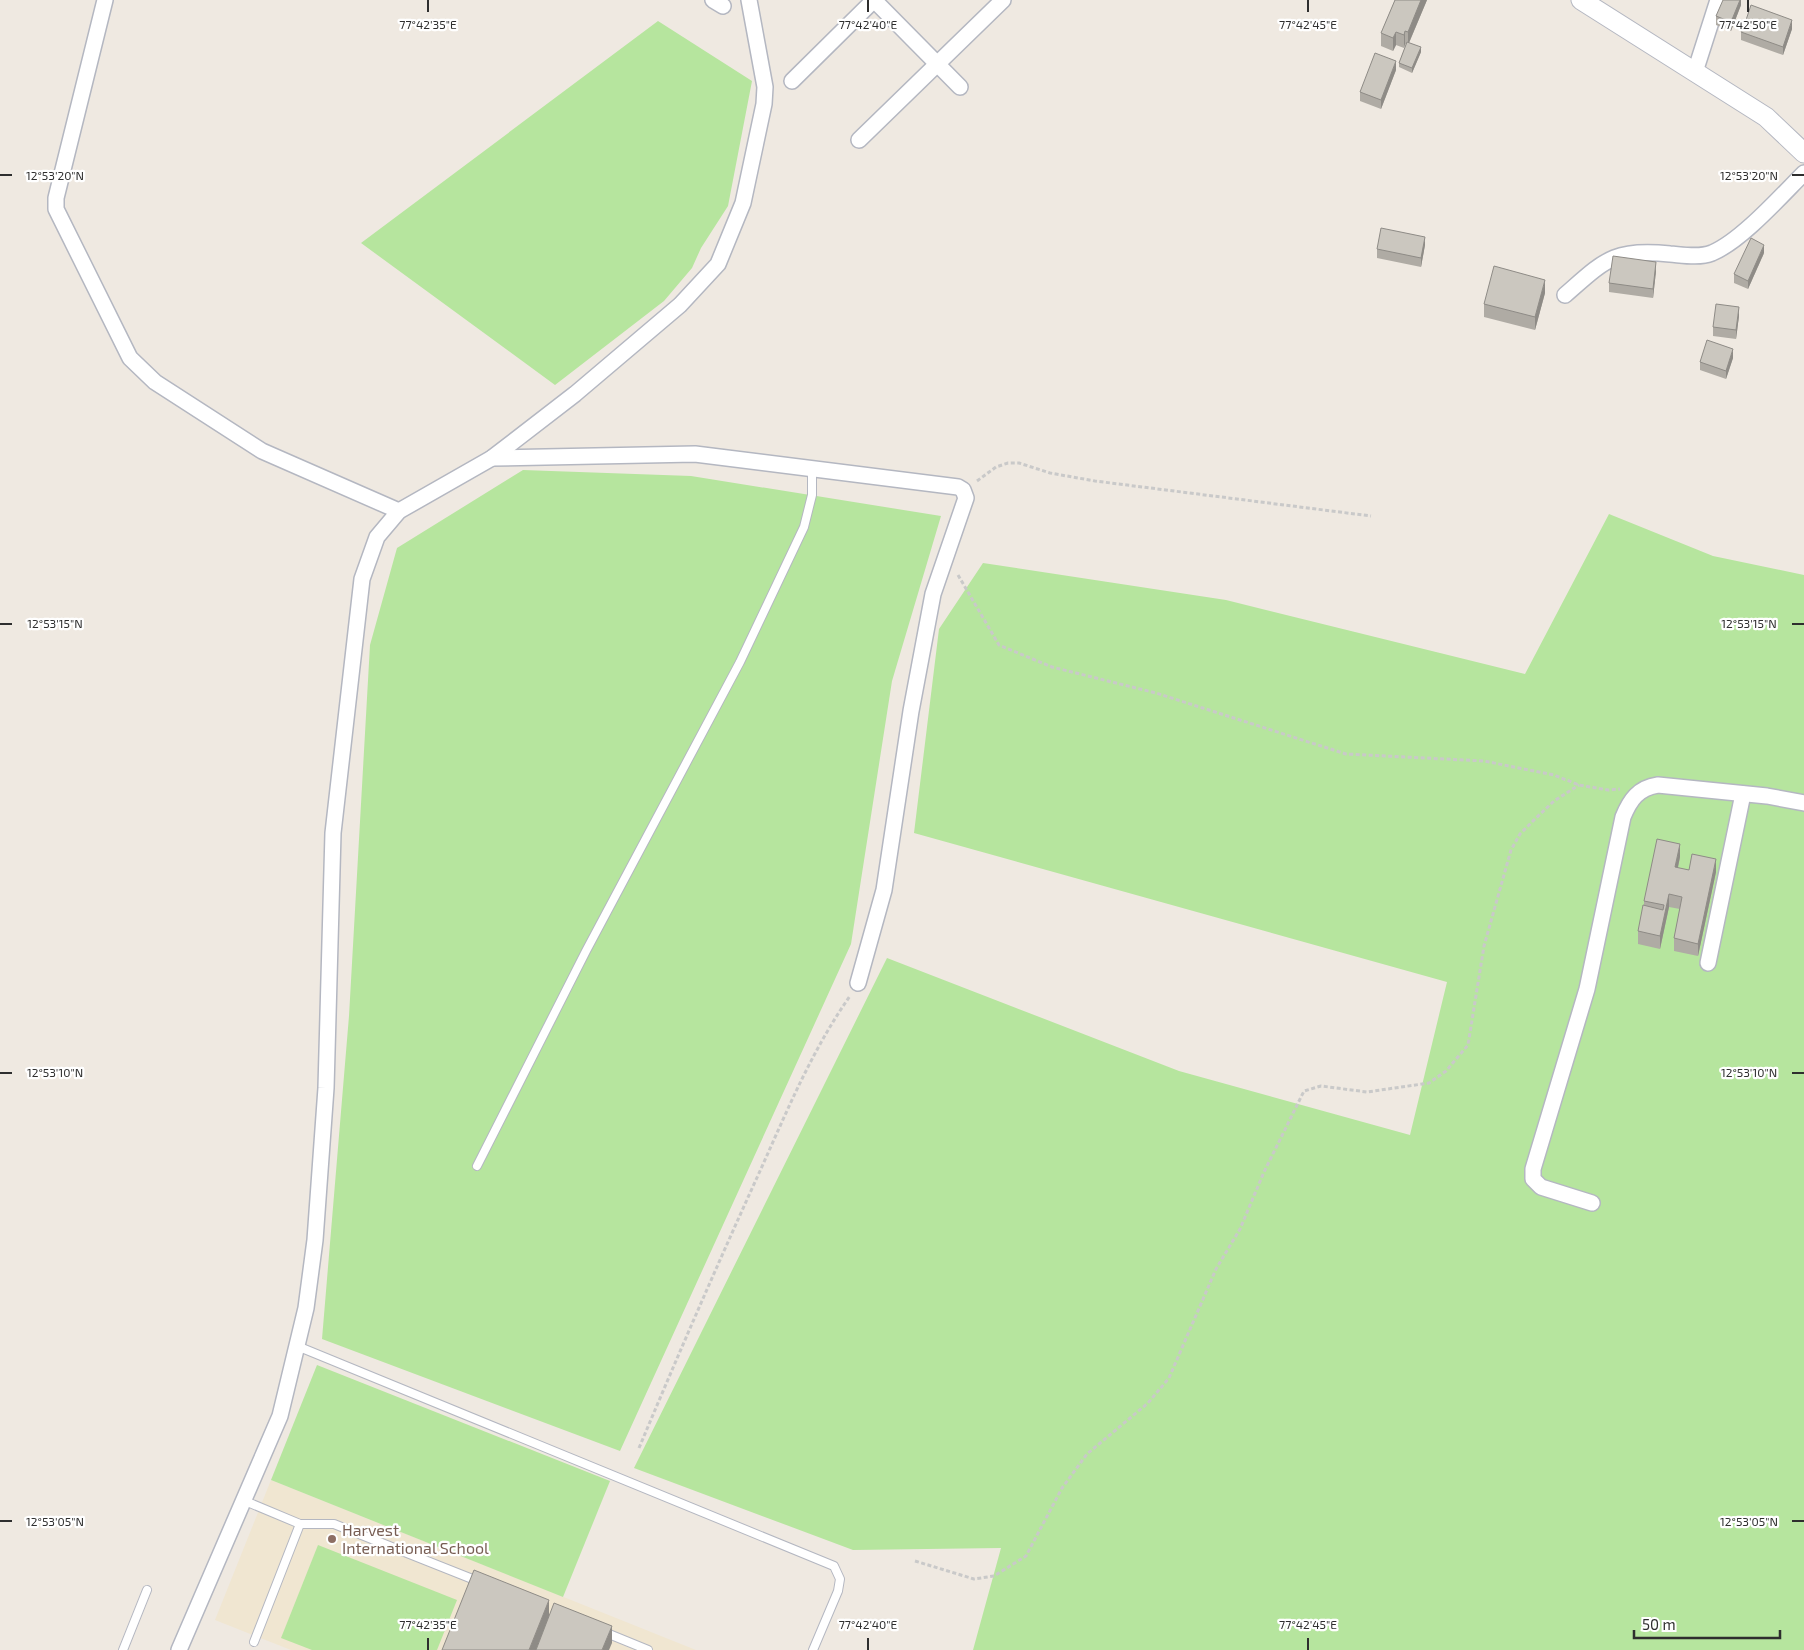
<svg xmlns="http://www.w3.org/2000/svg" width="1804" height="1650" font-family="'Exo 2',sans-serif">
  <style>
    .education { fill: #f0e6d1 }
    .green { fill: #b6e59e }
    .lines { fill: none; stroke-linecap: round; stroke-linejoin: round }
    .service-casing { stroke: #b4b7c1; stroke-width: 10 }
    .minor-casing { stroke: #b4b7c1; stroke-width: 18 }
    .tertiary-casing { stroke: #b4b7c1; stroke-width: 21 }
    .path { stroke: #c9c9c9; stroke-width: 3; stroke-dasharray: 4 2.5; stroke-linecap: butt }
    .service { stroke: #fff; stroke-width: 8 }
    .minor { stroke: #fff; stroke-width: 15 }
    .tertiary { stroke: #fff; stroke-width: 19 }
    .wall { fill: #afaba4 }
    .shaded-wall { fill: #8e8b86 }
    .building { fill: #cbc7bf; stroke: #8e8b86 }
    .ticks { fill: none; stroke: #2e2e2e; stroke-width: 2 }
    .education-dot { fill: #8d6e63; stroke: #fff; stroke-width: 2 }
    .labels { text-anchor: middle; stroke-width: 4.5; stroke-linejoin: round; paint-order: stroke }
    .education-label { font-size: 16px; fill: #785e54; stroke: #fff; text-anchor: start }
    .ticks-label { font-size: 12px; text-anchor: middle; fill: #2e2e2e; stroke: #fff; stroke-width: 4.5; stroke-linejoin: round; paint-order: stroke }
  </style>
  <rect width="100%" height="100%" fill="#efe9e1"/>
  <!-- education -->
  <polygon class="education" points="271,1480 696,1650 291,1650 215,1620"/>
  <!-- green -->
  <g class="green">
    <polygon points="658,21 752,81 728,206 701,248 692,268 664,301 555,385 361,243"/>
    <polygon points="523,470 691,476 941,516 892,681 851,944 620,1451 322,1339 349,1016 370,645 397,548"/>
    <polygon points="1609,514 1713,556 1804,575 1804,1650 973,1650 1001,1548 853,1550 634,1468 887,958 1179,1071 1410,1135 1447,982 914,833 939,629 983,563 1226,600 1525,674"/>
    <polygon points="317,1365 610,1481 563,1597 271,1480"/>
    <polygon points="318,1545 457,1600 437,1650 312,1650 281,1638"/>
  </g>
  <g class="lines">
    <defs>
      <g id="service">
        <polyline points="477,1166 586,951 740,662 804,527 812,495 812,469"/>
        <polyline points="297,1346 834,1566 840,1579 838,1591 813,1650"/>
        <polyline points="245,1501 300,1524 334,1524 480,1582"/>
        <polyline points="604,1632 648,1650"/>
        <polyline points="254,1642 300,1524"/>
        <polyline points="123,1650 147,1590"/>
      </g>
      <g id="minor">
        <polyline points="105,0 56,198 56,209 130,358 155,382 262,451 399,511"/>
        <polyline points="713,0 723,6"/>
        <polyline points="874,0 960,87"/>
        <polyline points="1695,72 1718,0"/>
        <polyline points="792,81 874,0"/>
        <polyline points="859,140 1003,0"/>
        <path d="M1565 295C1605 260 1614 248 1670 254 1683 255 1699 258 1712 253 1741 241 1781 196 1804 173"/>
        <polyline points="492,458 695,454 958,487 963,490 966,498 933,594 911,711 884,890 858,983"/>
        <polyline points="1708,963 1743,794"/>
        <path d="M1592 1203 1541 1187 1533 1179V1169L1587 989 1623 817C1630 800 1638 788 1658 785L1767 796 1804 803"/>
        <polyline points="179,1650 280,1416 306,1308 315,1240 326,1088 333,833 362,579 377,537 399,511 492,458 575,394 680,305 718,264 743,203 764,104 765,87 749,0"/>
      </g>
      <polyline id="tertiary" points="1581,0 1766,117 1804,153"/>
    </defs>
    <!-- service casing -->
    <use href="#service" class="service-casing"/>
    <!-- minor casing -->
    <use href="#minor" class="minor-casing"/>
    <!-- tertiary casing -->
    <use href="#tertiary" class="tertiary-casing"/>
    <!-- path -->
    <g class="path">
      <polyline points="977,481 996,467 1008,463 1019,463 1050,473 1095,481 1371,516"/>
      <polyline points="958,575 999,645 1052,667 1156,693 1346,754 1484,761 1554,775 1579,785 1608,790 1620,789"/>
      <path d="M639 1448C678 1355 718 1263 760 1171 787 1111 812 1050 850 996"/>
      <polyline points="915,1561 974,1579 994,1576 1026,1556 1062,1488 1087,1454 1148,1403 1169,1378 1216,1269 1240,1229 1264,1172 1304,1091 1321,1086 1367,1092 1429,1083 1446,1071 1468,1045 1484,946 1511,850 1520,834 1534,820 1554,801 1579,785"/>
    </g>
    <!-- service -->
    <use href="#service" class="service"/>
    <!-- minor -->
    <use href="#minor" class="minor"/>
    <!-- tertiary -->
    <use href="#tertiary" class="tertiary"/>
  </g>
  <!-- wall -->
  <g class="wall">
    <polygon points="1395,0 1427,0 1409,43 1421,52 1412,73 1399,67 1399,63 1406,45 1405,44 1404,48 1396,45 1393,51 1381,46 1381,33"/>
    <polygon points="1741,0 1741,5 1731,31 1716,25 1716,16"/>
    <polygon points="1745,23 1792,29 1783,55 1741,40 1741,32 1745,28"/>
    <polygon points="1396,70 1381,109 1360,101 1360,92"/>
    <polygon points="1425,245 1421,267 1377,258 1377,249"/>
    <polygon points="1764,253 1748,289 1734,283 1734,274"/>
    <polygon points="1656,271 1653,298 1609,292 1609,283"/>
    <polygon points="1545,293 1535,330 1484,317 1484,304"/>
    <polygon points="1739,316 1736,339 1713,336 1713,327"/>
    <polygon points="1733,358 1726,379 1700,370 1700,362"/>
    <polygon points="1680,857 1678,868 1689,870 1716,872 1698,956 1674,951 1674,938 1680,909 1669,907 1660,949 1638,944 1638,931 1644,906 1644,901"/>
  </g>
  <!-- shaded-wall -->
  <g class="shaded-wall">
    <polygon points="1421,0 1427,0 1408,45 1408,32"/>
    <polygon points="1740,0 1741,0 1741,5 1731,31 1731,22"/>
    <polygon points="1792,20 1792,29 1783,55 1783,47"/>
    <polygon points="1405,31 1405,44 1404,48 1404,35"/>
    <polygon points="1396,32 1396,45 1393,51 1393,38"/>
    <polygon points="1421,47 1421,52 1412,73 1412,68"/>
    <polygon points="1396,61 1396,70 1381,109 1381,100"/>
    <polygon points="1425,237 1425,245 1421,267 1421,258"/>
    <polygon points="1764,245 1764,253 1748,289 1748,281"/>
    <polygon points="1656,262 1656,271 1653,298 1653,289"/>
    <polygon points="1545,280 1545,293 1535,330 1535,317"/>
    <polygon points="1739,307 1739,316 1736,339 1736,330"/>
    <polygon points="1733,349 1733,358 1726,379 1726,371"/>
    <polygon points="1680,844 1680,857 1675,880 1675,867"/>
    <polygon points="1716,859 1716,872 1698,956 1698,944"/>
    <polygon points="1669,894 1669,907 1660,949 1660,936"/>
    <polygon points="549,1600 549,1617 536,1650 529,1650"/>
    <polygon points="612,1626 612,1643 609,1650 602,1650"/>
  </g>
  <!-- building -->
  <g class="building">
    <polygon points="1395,0 1421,0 1408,32 1405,31 1404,35 1396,32 1393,38 1381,33"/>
    <polygon points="1723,0 1740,0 1731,22 1716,16"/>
    <polygon points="1751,5 1792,20 1783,47 1741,32 1743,28 1748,29 1750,25 1745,23"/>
    <polygon points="1407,42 1421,47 1412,68 1399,63"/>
    <polygon points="1375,53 1396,61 1381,100 1360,92"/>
    <polygon points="1381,228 1425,237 1421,258 1377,249"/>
    <polygon points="1751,238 1764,245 1748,281 1734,274"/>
    <polygon points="1613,256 1656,262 1653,289 1609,283"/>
    <polygon points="1494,266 1545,280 1535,317 1484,304"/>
    <polygon points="1716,304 1739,307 1736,330 1713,327"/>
    <polygon points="1707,340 1733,349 1726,371 1700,362"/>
    <polygon points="1657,839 1680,844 1675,867 1689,870 1692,854 1716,859 1698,944 1674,938 1682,897 1669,894 1660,936 1638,931 1643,905 1663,910 1664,905 1644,901"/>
    <polygon points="474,1570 549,1600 529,1650 442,1650"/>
    <polygon points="554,1603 612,1626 602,1650 536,1650"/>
  </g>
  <!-- ticks -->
  <path class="ticks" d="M428 0V12M868 0V12M1308 0V12M1748 0V12M0 175H12M1792 175H1804M0 624H12M1792 624H1804M0 1073H12M1792 1073H1804M0 1521H12M1792 1521H1804M428 1638V1650M868 1638V1650M1308 1638V1650"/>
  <!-- markers -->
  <circle class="education-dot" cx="332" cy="1539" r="5"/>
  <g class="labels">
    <!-- education labels -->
    <g class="education-label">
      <text x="342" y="1536">Harvest<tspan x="342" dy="18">International School</tspan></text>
    </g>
  </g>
  <g class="ticks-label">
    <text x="428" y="29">77°42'35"E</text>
    <text x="868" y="29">77°42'40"E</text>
    <text x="1308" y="29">77°42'45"E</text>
    <text x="1748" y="29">77°42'50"E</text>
    <text x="55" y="180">12°53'20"N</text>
    <text x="1749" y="180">12°53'20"N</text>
    <text x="55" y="628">12°53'15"N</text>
    <text x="1749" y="628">12°53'15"N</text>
    <text x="55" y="1077">12°53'10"N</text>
    <text x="1749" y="1077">12°53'10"N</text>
    <text x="55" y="1526">12°53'05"N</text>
    <text x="1749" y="1526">12°53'05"N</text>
    <text x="428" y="1629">77°42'35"E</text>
    <text x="868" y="1629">77°42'40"E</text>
    <text x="1308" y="1629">77°42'45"E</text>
  </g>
  <!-- scale -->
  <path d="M1634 1630v8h146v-8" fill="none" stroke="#2e2e2e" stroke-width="2.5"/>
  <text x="1642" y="1630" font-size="15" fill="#2e2e2e" stroke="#ffffff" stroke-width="4" paint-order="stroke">50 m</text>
</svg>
